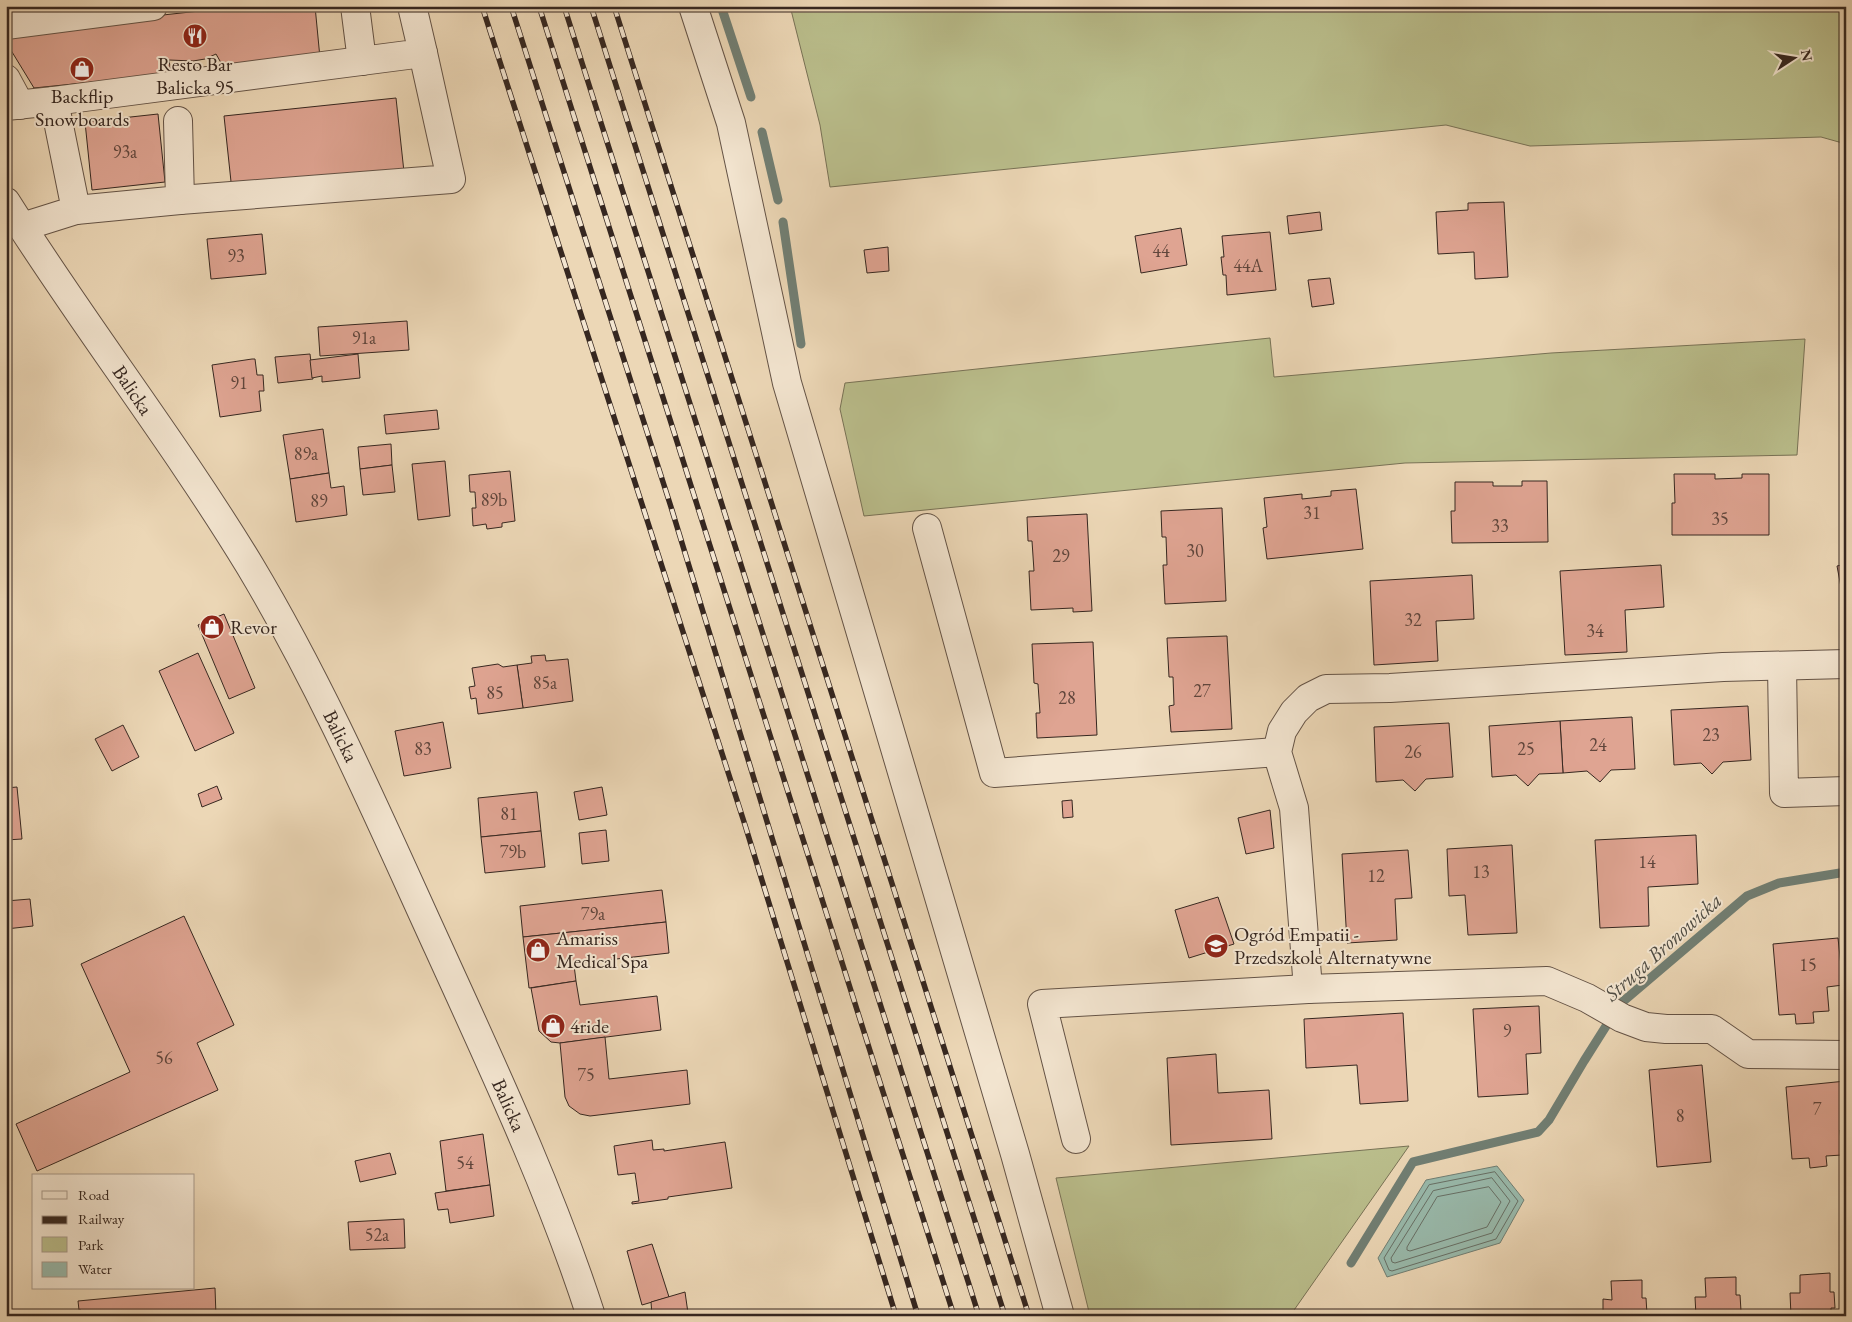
<svg xmlns="http://www.w3.org/2000/svg" width="1852" height="1322" font-family="'EB Garamond',serif">
  <style>
    .green { fill: #babe8c; stroke: #787256 }
    .water { fill: #99baac; stroke: #717f74 }
    .lines { fill: none; stroke-linecap: round; stroke-linejoin: round }
    .shore { stroke: #687066; stroke-width: 1 }
    .stream { stroke: #717f74; stroke-width: 9 }
    .building { fill: #dfa492; stroke: #362720 }
    .minor-casing { stroke: #645346; stroke-width: 30 }
    .minor { stroke: #f3e5d0; stroke-width: 28 }
    .rail-casing { stroke: #362720; stroke-width: 5.5 }
    .rail { stroke: #f3e5d0; stroke-width: 4; stroke-dasharray: 11; stroke-linecap: butt }
    .labels { text-anchor: middle; stroke-width: 4; stroke-linejoin: round; paint-order: stroke }
    .number-label { font-size: 18px; fill: #60463c }
    .poi-label { font-size: 20px; fill: #362720; stroke: #f3e5d0; text-anchor: start }
    .street-label { font-size: 20px; fill: #362720; stroke: #f3e5d0 }
    .water-label { font-size: 21px; font-style: italic; fill: #4f4c43; stroke: #f3e5d0 }
  </style>
  <rect width="100%" height="100%" fill="#ecd7b6"/>
  <filter id="stains"><feTurbulence type="fractalNoise" baseFrequency=".004" numOctaves="4"/><feColorMatrix values="0 0 0 0 .2 0 0 0 0 .09 0 0 0 0 .02 0 0 0 .5 -.17"/></filter>
  <radialGradient id="worn" r=".72"><stop offset=".6" stop-color="#630" stop-opacity="0"/><stop offset="1" stop-color="#630" stop-opacity=".3"/></radialGradient>
  <!-- green -->
  <g class="green">
    <polygon points="790,6 1846,6 1846,144 1821,137 1530,146 1446,125 830,187 820,125"/>
    <polygon points="1270,338 1274,377 1551,353 1805,339 1797,455 1405,463 864,516 840,409 845,383"/>
    <polygon points="1409,1146 1292,1313 1226,1316 1090,1316 1056,1178"/>
  </g>
  <!-- water -->
  <polygon class="water" points="1497,1166 1524,1200 1500,1243 1387,1277 1378,1258 1426,1180"/>
  <g class="lines">
    <!-- shore -->
    <g class="shore">
      <polygon points="1495,1172 1518,1201 1496,1239 1392,1271 1389,1270 1384,1258 1429,1185"/>
      <polygon points="1492,1178 1510,1201 1492,1233 1395,1263 1392,1262 1391,1258 1433,1191"/>
      <polygon points="1489,1187 1501,1202 1487,1227 1410,1251 1407,1250 1407,1247 1437,1197"/>
    </g>
    <!-- stream -->
    <g class="stream">
      <polyline points="721,6 751,97"/>
      <polyline points="762,132 778,200"/>
      <polyline points="783,222 801,344"/>
      <polyline points="1351,1263 1413,1162 1538,1132 1549,1120 1584,1061 1620,1004 1747,896 1779,883 1846,872"/>
    </g>
  </g>
  <!-- building -->
  <g class="building">
    <polygon points="245,6 315,6 320,58 224,68 216,54 205,59 193,61 169,60 171,74 34,88 9,47 8,32"/>
    <polygon points="396,98 404,172 232,191 224,116"/>
    <polygon points="158,114 165,182 92,190 85,122"/>
    <polygon points="1504,202 1508,277 1475,279 1474,252 1438,254 1436,212 1468,210 1468,203"/>
    <polygon points="1320,212 1322,230 1289,234 1287,216"/>
    <polygon points="1181,228 1187,265 1141,273 1135,236"/>
    <polygon points="1270,232 1276,290 1227,295 1226,275 1223,275 1221,257 1224,257 1222,236"/>
    <polygon points="262,234 266,274 211,279 207,239"/>
    <polygon points="888,247 889,271 867,273 864,250"/>
    <polygon points="1330,278 1334,304 1312,307 1308,280"/>
    <polygon points="407,321 409,350 320,356 318,327"/>
    <polygon points="310,354 313,379 278,383 275,357"/>
    <polygon points="358,354 360,378 322,382 322,376 312,378 310,360"/>
    <polygon points="252,359 255,359 257,375 263,375 264,391 259,391 261,411 220,417 212,365"/>
    <polygon points="437,410 439,429 386,434 384,415"/>
    <polygon points="323,429 329,473 290,479 283,435"/>
    <polygon points="391,444 392,465 360,469 358,447"/>
    <polygon points="445,461 450,516 418,520 412,464"/>
    <polygon points="392,465 395,492 363,495 360,469"/>
    <polygon points="510,471 515,521 502,523 502,527 487,529 486,524 473,526 472,508 476,508 475,492 470,492 469,475"/>
    <polygon points="329,473 331,488 344,486 347,515 296,522 290,479"/>
    <polygon points="1674,474 1715,474 1715,479 1742,478 1742,474 1769,474 1769,535 1672,535 1672,503 1675,503"/>
    <polygon points="1522,481 1547,481 1548,542 1452,543 1451,511 1455,511 1455,482 1493,482 1493,486 1522,486"/>
    <polygon points="1356,489 1363,549 1267,559 1263,528 1267,527 1264,498 1302,494 1302,499 1331,496 1331,491"/>
    <polygon points="1222,508 1226,601 1165,604 1163,565 1167,565 1166,537 1162,537 1161,511"/>
    <polygon points="1087,514 1092,611 1073,612 1073,608 1031,610 1029,571 1034,571 1032,541 1028,541 1027,517"/>
    <polygon points="1846,564 1846,614 1837,566"/>
    <polygon points="1661,565 1664,607 1625,610 1627,652 1565,655 1560,571"/>
    <polygon points="1472,575 1474,619 1436,621 1438,661 1374,665 1370,581"/>
    <polygon points="224,614 255,688 229,699 198,625"/>
    <polygon points="1227,636 1232,729 1171,732 1169,706 1174,705 1173,677 1169,677 1167,638"/>
    <polygon points="1093,642 1097,735 1037,738 1036,713 1040,713 1038,684 1034,683 1032,644"/>
    <polygon points="198,653 234,733 195,751 159,671"/>
    <polygon points="545,655 546,661 568,659 573,701 523,708 517,665 532,663 531,656"/>
    <polygon points="498,664 503,667 517,665 523,708 478,714 476,698 471,699 469,687 475,686 472,668"/>
    <polygon points="1748,706 1751,760 1723,762 1712,774 1701,763 1674,765 1671,710"/>
    <polygon points="1632,717 1635,769 1611,770 1600,782 1587,771 1563,773 1560,721"/>
    <polygon points="1560,721 1563,773 1539,774 1528,786 1516,775 1492,777 1489,726"/>
    <polygon points="443,722 451,768 404,776 395,731"/>
    <polygon points="1449,723 1453,777 1426,779 1415,791 1403,780 1376,782 1374,727"/>
    <polygon points="123,725 139,757 112,771 95,739"/>
    <polygon points="217,786 222,799 202,807 198,794"/>
    <polygon points="17,787 22,839 6,840 6,788"/>
    <polygon points="602,787 607,815 579,820 574,792"/>
    <polygon points="537,792 541,831 481,837 478,798"/>
    <polygon points="1072,800 1073,817 1063,818 1062,801"/>
    <polygon points="1270,810 1274,848 1246,854 1238,818"/>
    <polygon points="606,830 609,861 582,864 579,833"/>
    <polygon points="541,831 545,867 485,873 481,837"/>
    <polygon points="1696,835 1698,884 1648,887 1649,926 1600,928 1595,840"/>
    <polygon points="1512,845 1517,933 1468,935 1465,895 1449,896 1447,849"/>
    <polygon points="1408,850 1412,898 1395,899 1397,940 1347,943 1342,854"/>
    <polygon points="662,890 666,922 523,937 520,906"/>
    <polygon points="1218,897 1234,944 1189,958 1175,910"/>
    <polygon points="30,899 33,926 6,929 6,901"/>
    <polygon points="184,916 234,1025 197,1043 218,1090 37,1171 16,1124 130,1072 81,964"/>
    <polygon points="666,922 669,953 581,963 581,965 574,965 576,981 529,988 523,937"/>
    <polygon points="1838,938 1843,985 1827,987 1829,1011 1813,1012 1814,1023 1796,1024 1795,1014 1779,1015 1773,944"/>
    <polygon points="576,981 580,1005 657,996 661,1030 560,1043 551,1042 539,1031 531,988"/>
    <polygon points="1539,1006 1541,1053 1526,1054 1528,1094 1478,1097 1473,1009"/>
    <polygon points="1403,1013 1408,1101 1360,1104 1357,1065 1306,1068 1304,1019"/>
    <polygon points="605,1037 609,1079 687,1070 690,1104 590,1116 580,1114 569,1106 565,1097 560,1043"/>
    <polygon points="1216,1054 1218,1093 1269,1090 1272,1139 1171,1145 1167,1058"/>
    <polygon points="1702,1065 1711,1162 1657,1167 1649,1070"/>
    <polygon points="1846,1081 1846,1130 1840,1130 1842,1155 1826,1156 1827,1166 1810,1168 1809,1158 1792,1159 1786,1087"/>
    <polygon points="483,1134 490,1185 446,1191 440,1141"/>
    <polygon points="652,1140 653,1150 664,1149 664,1151 725,1142 732,1188 668,1197 668,1199 632,1204 632,1202 639,1201 635,1173 618,1175 614,1146"/>
    <polygon points="390,1153 396,1174 360,1182 355,1161"/>
    <polygon points="490,1185 494,1216 450,1223 448,1209 438,1210 435,1193"/>
    <polygon points="404,1219 405,1248 350,1250 348,1222"/>
    <polygon points="652,1244 669,1297 642,1305 627,1251"/>
    <polygon points="1830,1273 1830,1292 1834,1292 1835,1308 1831,1308 1831,1316 1791,1316 1790,1293 1800,1293 1800,1275"/>
    <polygon points="1736,1277 1736,1295 1740,1295 1741,1311 1737,1311 1737,1316 1696,1316 1695,1297 1706,1297 1705,1278"/>
    <polygon points="1642,1280 1642,1298 1646,1298 1647,1314 1643,1314 1643,1316 1603,1316 1603,1299 1612,1300 1611,1281"/>
    <polygon points="215,1288 216,1316 81,1316 81,1310 79,1310 78,1301"/>
    <polygon points="685,1292 688,1313 652,1316 651,1302"/>
  </g>
  <g class="lines">
    <defs>
      <g id="minor">
        <polyline points="355,6 362,61"/>
        <polyline points="693,6 731,123 787,383 1015,1154 1060,1316"/>
        <polyline points="6,25 153,6"/>
        <polyline points="6,79 20,105"/>
        <polyline points="54,101 423,53 412,6"/>
        <polyline points="6,106 54,101 76,210 22,227"/>
        <polyline points="180,200 451,179 423,53"/>
        <path d="M6 202C84 326 174 441 250 566 323 688 379 818 438 947 493 1068 550 1189 591 1316"/>
        <polyline points="76,210 180,200 178,121"/>
        <polyline points="927,528 994,773 1277,752"/>
        <polyline points="1782,666 1784,793 1846,791"/>
        <polyline points="1308,989 1294,808 1277,752 1282,731 1294,712 1308,698 1326,689 1390,688 1723,667 1846,664"/>
        <polyline points="1076,1139 1042,1004 1308,989 1547,981 1587,998 1622,1018 1646,1027 1666,1029 1712,1029 1748,1054 1846,1055"/>
      </g>
    </defs>
    <!-- minor casing -->
    <use href="#minor" class="minor-casing"/>
    <!-- minor -->
    <use href="#minor" class="minor"/>
    <defs>
      <g id="rail">
        <polyline points="482,6 745,825 896,1316"/>
        <polyline points="511,6 671,507 918,1316"/>
        <polyline points="539,6 954,1316"/>
        <polyline points="564,6 979,1316"/>
        <polyline points="591,6 1005,1316"/>
        <polyline points="614,6 1029,1316"/>
      </g>
    </defs>
    <!-- rail casing -->
    <use href="#rail" class="rail-casing"/>
    <!-- rail -->
    <use href="#rail" class="rail"/>
  </g>
  <!-- icons -->
  <defs>
    <symbol id="restaurant-disc" viewBox="-11 -11 22 22"><circle r="9.5" fill="#8f2418" stroke="#f3e5d0"/><path d="M-5-6h1v4h1v-4h1v4h1v-4h1v5L-1.5 .5V6h-2V.5L-5-1ZM5-6V6H3V1.5H1.5Q1.5-4 5-6Z" fill="#fff"/></symbol>
    <symbol id="shop-disc" viewBox="-11 -11 22 22"><circle r="9.5" fill="#8f2418" stroke="#f3e5d0"/><path d="M-5-2.5h2.3a2.7 3.5 0 0 1 5.4 0H5L5.5 6h-11ZM-1.5-2.5h3a1.5 2.3 0 0 0-3 0Z" fill="#fff"/></symbol>
    <symbol id="school-disc" viewBox="-11 -11 22 22"><circle r="9.5" fill="#8f2418" stroke="#f3e5d0"/><path d="M0-5L7-2L0 1L-7-2ZM-4 1L0 2.5L4 1V4Q0 6-4 4Z" fill="#fff"/></symbol>
  </defs>
  <g fill-rule="evenodd">
    <use href="#restaurant-disc" x="181" y="22" width="28" height="28"/>
    <use href="#shop-disc" x="68" y="55" width="28" height="28"/>
    <use href="#shop-disc" x="198" y="613" width="28" height="28"/>
    <use href="#school-disc" x="1202" y="932" width="28" height="28"/>
    <use href="#shop-disc" x="524" y="936" width="28" height="28"/>
    <use href="#shop-disc" x="539" y="1012" width="28" height="28"/>
  </g>
  <g class="labels">
    <!-- number labels -->
    <g class="number-label">
      <text x="125" y="158">93a</text>
      <text x="1161" y="257">44</text>
      <text x="236" y="262">93</text>
      <text x="1248" y="272">44A</text>
      <text x="364" y="344">91a</text>
      <text x="239" y="389">91</text>
      <text x="306" y="460">89a</text>
      <text x="494" y="506">89b</text>
      <text x="319" y="507">89</text>
      <text x="1312" y="519">31</text>
      <text x="1720" y="525">35</text>
      <text x="1500" y="532">33</text>
      <text x="1195" y="557">30</text>
      <text x="1061" y="562">29</text>
      <text x="1413" y="626">32</text>
      <text x="1595" y="637">34</text>
      <text x="545" y="689">85a</text>
      <text x="1202" y="697">27</text>
      <text x="495" y="699">85</text>
      <text x="1067" y="704">28</text>
      <text x="1711" y="741">23</text>
      <text x="1598" y="751">24</text>
      <text x="423" y="755">83</text>
      <text x="1526" y="755">25</text>
      <text x="1413" y="758">26</text>
      <text x="509" y="820">81</text>
      <text x="513" y="858">79b</text>
      <text x="1647" y="868">14</text>
      <text x="1481" y="878">13</text>
      <text x="1376" y="882">12</text>
      <text x="593" y="920">79a</text>
      <text x="1808" y="971">15</text>
      <text x="1507" y="1037">9</text>
      <text x="164" y="1064">56</text>
      <text x="586" y="1081">75</text>
      <text x="1817" y="1115">7</text>
      <text x="1680" y="1122">8</text>
      <text x="465" y="1169">54</text>
      <text x="377" y="1241">52a</text>
    </g>
    <!-- poi labels -->
    <g class="poi-label">
      <text x="195" y="71" text-anchor="middle">Resto Bar<tspan x="195" dy="23">Balicka 95</tspan></text>
      <text x="82" y="103" text-anchor="middle">Backflip<tspan x="82" dy="23">Snowboards</tspan></text>
      <text x="230" y="634">Revor</text>
      <text x="1234" y="941">Ogród Empatii -<tspan x="1234" dy="23">Przedszkole Alternatywne</tspan></text>
      <text x="556" y="945">Amariss<tspan x="556" dy="23">Medical Spa</tspan></text>
      <text x="570" y="1033">4ride</text>
    </g>
    <!-- street labels -->
    <g class="street-label">
      <text transform="translate(133 390) rotate(56)" y="7">Balicka</text>
      <text transform="translate(341 736) rotate(64)" y="7">Balicka</text>
      <text transform="translate(509 1105) rotate(66)" y="7">Balicka</text>
    </g>
    <!-- water labels -->
    <g class="water-label">
      <text transform="translate(1663 947) rotate(-42)" y="7">Struga Bronowicka</text>
    </g>
  </g>
  <!-- margin -->
  <rect width="1852" height="1322" fill="none" stroke="#ecd7b6" stroke-width="25"/>
  <rect x="8" y="8" width="1837" height="1307" fill="none" stroke="#362720" stroke-width="2.5"/>
  <rect x="12" y="12" width="1827" height="1297" fill="none" stroke="#362720"/>
  <!-- legend -->
  <rect x="32" y="1174" width="162" height="115" fill="#f3e5d0" stroke="#a7998a"/>
  <rect x="42" y="1191" width="25" height="8" fill="#f3e5d0" stroke="#a7998a"/>
  <text x="78" y="1200" font-size="15" fill="#362720">Road</text>
  <rect x="42" y="1216" width="25" height="8" fill="#362720" stroke="#a7998a"/>
  <text x="78" y="1224" font-size="15" fill="#362720">Railway</text>
  <rect x="42" y="1237" width="25" height="15" fill="#babe8c" stroke="#a7998a"/>
  <text x="78" y="1250" font-size="15" fill="#362720">Park</text>
  <rect x="42" y="1262" width="25" height="15" fill="#99baac" stroke="#a7998a"/>
  <text x="78" y="1274" font-size="15" fill="#362720">Water</text>
  <!-- north arrow -->
  <g transform="translate(1794 58) rotate(78)" stroke="#f3e5d0" stroke-width="4" paint-order="stroke">
  <path d="M0-4L9 19L0 12L-9 19Z" fill="#362720"/>
  <text y="-8" font-size="14" font-weight="bold" text-anchor="middle" fill="#362720">N</text>
  </g>
  <rect width="100%" height="100%" filter="url(#stains)"/>
  <rect width="100%" height="100%" fill="url(#worn)"/>
</svg>
